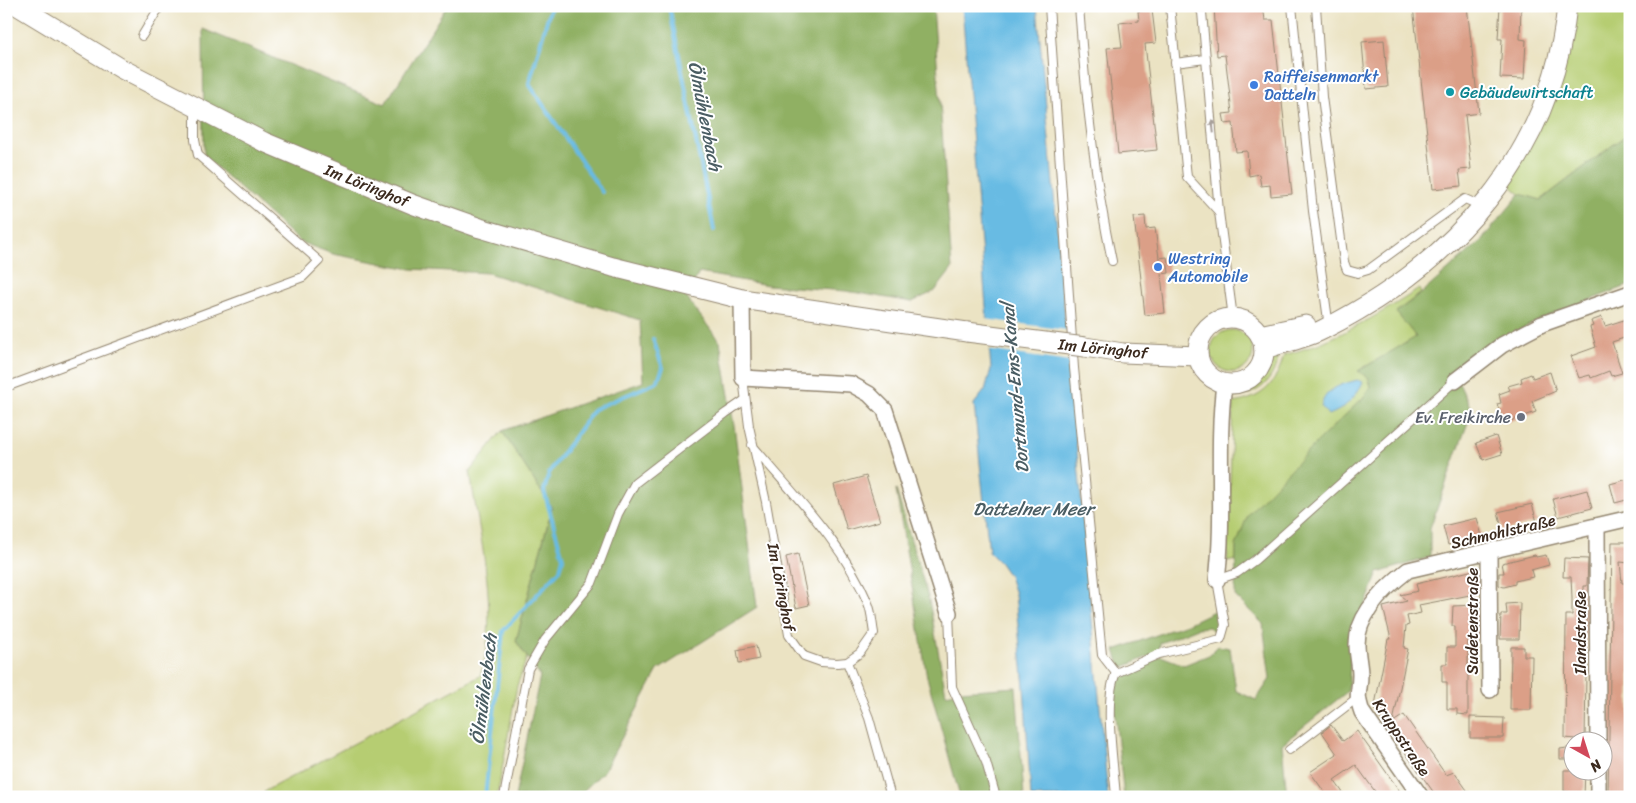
<svg xmlns="http://www.w3.org/2000/svg" width="1636" height="803" font-family="Sriracha,sans-serif">
  <style>
    .green { fill: #b6cd72; stroke: #787c48 }
    .forest { fill: #90b064; stroke: #666d41 }
    .water { fill: #67bbe3; stroke: #517280 }
    .pier { fill: #ebe3c3 }
    .lines { fill: none; stroke-linecap: round; stroke-linejoin: round }
    .stream { stroke: #67bbe3; stroke-width: 4 }
    .building { fill: #db9f87 }
    .service-casing { stroke: #938670; stroke-width: 10 }
    .minor-casing { stroke: #938670; stroke-width: 18 }
    .tertiary-casing { stroke: #938670; stroke-width: 21 }
    .service { stroke: #fff; stroke-width: 8 }
    .minor { stroke: #fff; stroke-width: 15 }
    .tertiary { stroke: #fff; stroke-width: 19 }
    .tertiary-bridge-casing { stroke: #938670; stroke-width: 21; stroke-linecap: butt }
    .tertiary-bridge { stroke: #fff; stroke-width: 19 }
    .oneway { fill: #a79f9a }
    .shop-dot { fill: #3f7fe0; stroke: #fff; stroke-width: 2 }
    .culture-dot { fill: #0f9aa8; stroke: #fff; stroke-width: 2 }
    .worship-dot { fill: #6b7280; stroke: #fff; stroke-width: 2 }
    .labels { text-anchor: middle; stroke-width: 4; stroke-linejoin: round; paint-order: stroke }
    .shop-label { font-size: 16px; fill: #366cbe; stroke: #fff; text-anchor: start }
    .culture-label { font-size: 16px; fill: #0d838f; stroke: #fff; text-anchor: start }
    .street-label { font-size: 16px; fill: #3b2a1e; stroke: #fff }
    .worship-label { font-size: 16px; fill: #5b616d; stroke: #fff; text-anchor: end }
    .water-label { font-size: 18px; font-style: italic; fill: #4a5d63; stroke: #fff }
  </style>
  <rect width="100%" height="100%" fill="#fff"/>
  <filter id="ink" filterUnits="userSpaceOnUse"><feTurbulence type="fractalNoise" baseFrequency=".02" numOctaves="2"/><feDisplacementMap in="SourceGraphic" scale="10" xChannelSelector="R" yChannelSelector="G"/><feConvolveMatrix kernelMatrix="1 2 1 2 8 2 1 2 1" color-interpolation-filters="sRGB"/></filter>
  <filter id="wash" filterUnits="userSpaceOnUse"><feTurbulence type="fractalNoise" baseFrequency=".0096" numOctaves="4" result="noise"/><feDisplacementMap in="SourceGraphic" scale="20" xChannelSelector="R" yChannelSelector="G"/><feGaussianBlur stdDeviation="1.12" result="paint"/><feColorMatrix in="noise" values="0 0 0 0 0 0 0 0 0 0 0 0 0 0 0 0 0 1.4 0 .05"/><feComposite in="paint" operator="in"/></filter>
  <g filter="url(#wash)">
    <rect width="100%" height="100%" fill="#ebe3c3"/>
    <!-- green -->
    <g class="green">
      <polygon points="1569,6 1630,6 1630,132 1541,200 1520,194 1504,180 1525,147"/>
      <path d="M1419 289 1421 293 1396 312 1417 337 1358 371 1369 378 1371 387 1363 398 1292 469 1236 545V560L1227 562 1233 403C1264 398 1276 384 1284 355 1333 342 1377 316 1419 289Z"/>
      <circle cx="1232" cy="351" r="21"/>
      <path d="M1279 353C1274 383 1258 395 1230 398L1236 390C1268 386 1260 364 1279 353Z"/>
      <path d="M502 431 552 508 516 641 527 657 517 686 497 797H263L265 791 480 676C501 612 479 537 470 471Z"/>
    </g>
    <!-- forest -->
    <g class="forest">
      <polygon points="447,6 933,6 952,269 935,291 912,302 846,291 768,285 699,273 686,297 720,342 734,425 757,607 658,670 604,771 577,797 515,797 540,676 516,641 552,508 502,431 643,382 640,320 488,273 411,269 333,254 300,242 204,156 203,29 385,104"/>
      <polygon points="1630,132 1630,285 1547,316 1477,352 1455,375 1472,411 1430,528 1430,557 1378,573 1352,639 1348,691 1282,744 1287,797 1124,797 1113,697 1115,681 1121,674 1161,656 1184,665 1209,655 1218,646 1230,648 1236,691 1256,700 1270,679 1263,624 1235,596 1236,546 1248,514 1318,441 1363,398 1371,387 1369,378 1358,371 1416,337 1396,312 1422,293 1481,241 1520,194 1541,200"/>
      <polygon points="896,490 929,600 946,694 959,691 1016,687 1024,797 960,797 927,677"/>
      <polygon points="1218,609 1220,630 1215,632 1209,627 1198,628 1160,643 1159,652 1121,668 1115,650 1187,624"/>
    </g>
    <!-- water -->
    <g class="water">
      <polygon points="962,6 1037,6 1108,797 1031,797 1024,687 1015,594 1009,576 1000,563 989,552 974,404 985,390 991,369"/>
      <path d="M1357 380 1363 382C1356 397 1343 411 1328 415L1321 406C1326 388 1340 385 1357 380Z"/>
    </g>
    <!-- pier -->
    <polygon class="pier" points="985,319 1067,330 1070,362 987,350"/>
    <g class="lines">
      <!-- stream -->
      <g class="stream">
        <polyline points="551,6 529,84 602,192"/>
        <polyline points="669,6 714,230"/>
        <polyline points="485,797 503,631 560,570 563,558 544,491 549,473 594,409 657,382 663,368 653,339"/>
      </g>
    </g>
    <g id="blocks">
      <!-- building -->
      <g class="building">
        <polygon points="1214,6 1263,6 1265,20 1273,20 1292,194 1271,196 1270,185 1261,186 1259,174 1249,176 1247,151 1236,152 1233,123 1225,124 1223,114 1232,113 1225,55 1217,56"/>
        <polygon points="1413,6 1467,6 1479,113 1465,115 1471,169 1459,170 1461,186 1433,189"/>
        <polygon points="1500,6 1521,6 1520,39 1526,40 1524,79 1500,78 1502,39 1498,39"/>
        <polygon points="1152,10 1156,43 1145,44 1157,150 1118,154 1107,48 1122,47 1119,23 1139,21 1138,11"/>
        <polygon points="1384,40 1388,87 1366,89 1362,42"/>
        <polygon points="1145,216 1146,229 1155,228 1159,258 1167,257 1169,273 1161,274 1165,313 1145,315 1134,217"/>
        <polygon points="1602,317 1605,326 1630,318 1630,336 1612,342 1622,373 1611,376 1609,371 1591,378 1590,375 1579,378 1571,356 1596,347 1590,327 1593,326 1591,321"/>
        <polygon points="1550,372 1556,391 1532,401 1536,412 1504,423 1497,404 1501,403 1499,394 1510,390 1508,386 1522,382 1521,378 1531,374 1533,378"/>
        <polygon points="1496,436 1502,454 1483,460 1476,443"/>
        <polygon points="866,476 880,521 847,530 834,485"/>
        <polygon points="1628,479 1630,499 1615,503 1610,484"/>
        <polygon points="1587,490 1592,508 1558,517 1553,499"/>
        <polygon points="1532,504 1537,522 1503,531 1498,512"/>
        <polygon points="1477,518 1482,536 1448,545 1443,526"/>
        <polygon points="1612,542 1630,542 1630,563 1620,562 1622,583 1626,583 1626,592 1630,592 1629,797 1608,797"/>
        <polygon points="798,554 809,605 796,608 786,557"/>
        <polygon points="1535,555 1536,557 1546,555 1549,565 1531,570 1533,577 1515,581 1515,584 1504,587 1499,585 1499,573 1504,573 1502,563"/>
        <polygon points="1564,558 1588,559 1587,586 1584,586 1584,607 1587,607 1585,740 1565,738 1566,615 1572,615 1572,598 1571,577 1563,577"/>
        <polygon points="1474,570 1478,583 1472,584 1475,594 1419,605 1421,613 1407,616 1409,625 1406,626 1404,648 1408,649 1393,722 1404,715 1446,775 1454,772 1472,797 1437,797 1381,719 1378,718 1378,710 1374,710 1388,639 1391,639 1383,607 1407,601 1400,595 1418,591 1416,584"/>
        <polygon points="1520,603 1519,639 1500,639 1501,614 1507,614 1506,604"/>
        <polygon points="1475,605 1475,613 1480,614 1480,638 1468,638 1468,715 1457,714 1457,709 1447,709 1447,682 1442,682 1442,664 1447,664 1447,647 1455,647 1455,626 1452,626 1453,606"/>
        <polygon points="756,646 759,659 739,663 737,650"/>
        <polygon points="1511,647 1524,647 1524,656 1532,656 1531,710 1510,710"/>
        <polygon points="1470,717 1504,718 1503,738 1470,738"/>
        <polygon points="1331,725 1343,741 1357,731 1404,797 1379,797 1356,765 1334,780 1346,797 1328,797 1310,772 1337,754 1322,732"/>
        <polygon points="1574,747 1574,759 1560,759 1560,749"/>
        <polygon points="1564,770 1585,770 1584,797 1569,797 1569,792 1564,791"/>
      </g>
    </g>
  </g>
  <g filter="url(#ink)">
    <use href="#blocks" fill-opacity="0" stroke="#938670" stroke-width="1"/>
    <g class="lines">
      <defs>
        <g id="service">
          <polyline points="1049,6 1074,368 1102,655 1116,673"/>
          <path d="M1079 6C1085 91 1094 177 1112 261"/>
          <polyline points="1170,6 1187,177 1219,212"/>
          <polyline points="1197,6 1202,12 1219,212 1233,318"/>
          <polyline points="1292,6 1313,211 1328,320"/>
          <polyline points="1316,6 1322,97 1344,262 1347,270 1358,273 1368,270 1465,199 1481,206"/>
          <polyline points="142,36 160,6"/>
          <polyline points="1175,63 1206,59"/>
          <path d="M743 378 749 426 766 502 789 635 804 656 821 662 837 663 847 662 860 653 874 633C872 623 872 612 868 603 843 543 793 494 752 445"/>
          <polyline points="6,387 303,277 319,261 198,155 195,140 195,108"/>
          <polyline points="949,613 952,687 986,762 996,797"/>
          <polyline points="847,662 869,718 891,797"/>
          <polyline points="1289,750 1357,698"/>
          <polyline points="504,797 528,669 545,640 592,583 618,514 635,483 726,413 745,400"/>
          <path d="M1116 797C1114 766 1103 700 1116 673L1159 654 1221 639 1225 625 1217 580 1237 573 1255 560 1455 381"/>
        </g>
        <g id="minor">
          <polyline points="742,299 743,378 851,384 869,394 885,410 949,613"/>
          <polyline points="1455,381 1502,345 1542,324 1630,293"/>
          <polyline points="1597,526 1598,740"/>
          <polyline points="1489,552 1490,690"/>
          <path d="M1217 580C1225 515 1216 449 1224 384"/>
          <polyline points="1598,770 1598,797"/>
          <path d="M1421 797 1362 712C1355 692 1360 693 1360 675 1360 665 1357 655 1357 644 1357 614 1386 587 1408 570L1630 518"/>
        </g>
        <g id="tertiary">
          <polyline points="18,6 122,69 264,142 412,204 480,228 613,267 742,299 967,332"/>
          <circle cx="1231" cy="351" r="33"/>
          <polyline points="1260,335 1306,325"/>
          <polyline points="1085,347 1123,353 1198,356"/>
          <path d="M1264 349C1283 343 1304 339 1322 330 1452 265 1552 156 1567 6"/>
        </g>
      </defs>
      <!-- service casing -->
      <use href="#service" class="service-casing"/>
      <!-- minor casing -->
      <use href="#minor" class="minor-casing"/>
      <!-- tertiary casing -->
      <use href="#tertiary" class="tertiary-casing"/>
      <!-- service -->
      <use href="#service" class="service"/>
      <!-- minor -->
      <use href="#minor" class="minor"/>
      <!-- tertiary -->
      <use href="#tertiary" class="tertiary"/>
      <defs>
        <polyline id="tertiary-bridge" points="967,332 1085,347"/>
      </defs>
      <!-- tertiary-bridge casing -->
      <use href="#tertiary-bridge" class="tertiary-bridge-casing"/>
      <!-- tertiary-bridge -->
      <use href="#tertiary-bridge" class="tertiary-bridge"/>
    </g>
    <!-- one-way arrows -->
    <defs><path id="oneway-solid" d="M-6-.8H1V-3.2L6.5 0L1 3.2V.8H-6Z" transform="scale(1.25)"/></defs>
    <use class="oneway" href="#oneway-solid" transform="translate(1213 126) rotate(-96)"/>
  </g>
  <!-- markers -->
  <g class="shop-dot">
    <circle cx="1254" cy="85" r="5"/>
    <circle cx="1158" cy="267" r="5"/>
  </g>
  <circle class="culture-dot" cx="1450" cy="92" r="5"/>
  <circle class="worship-dot" cx="1521" cy="417" r="5"/>
  <g class="labels">
    <!-- shop labels -->
    <g class="shop-label">
      <text x="1264" y="82">Raiffeisenmarkt<tspan x="1264" dy="18">Datteln</tspan></text>
      <text x="1168" y="264">Westring<tspan x="1168" dy="18">Automobile</tspan></text>
    </g>
    <!-- culture labels -->
    <g class="culture-label">
      <text x="1460" y="98">Gebäudewirtschaft</text>
    </g>
    <!-- street labels -->
    <g class="street-label">
      <text transform="translate(367 185) rotate(22)" y="6">Im Löringhof</text>
      <text transform="translate(1103 348) rotate(6)" y="6">Im Löringhof</text>
      <text transform="translate(1503 531) rotate(-13)" y="6">Schmohlstraße</text>
      <text transform="translate(782 587) rotate(79)" y="6">Im Löringhof</text>
      <text transform="translate(1472 621) rotate(-90)" y="6">Sudetenstraße</text>
      <text transform="translate(1580 633) rotate(-90)" y="6">Ilandstraße</text>
      <text transform="translate(1402 737) rotate(56)" y="6">Kruppstraße</text>
    </g>
    <!-- worship labels -->
    <g class="worship-label">
      <text x="1511" y="423">Ev. Freikirche</text>
    </g>
    <!-- water labels -->
    <g class="water-label">
      <text transform="translate(705 116) rotate(79)" y="6">Ölmühlenbach</text>
      <text transform="translate(1015 388) rotate(-95)" y="6">Dortmund-Ems-Kanal</text>
      <text x="1033" y="515">Dattelner Meer</text>
      <text transform="translate(484 689) rotate(-83)" y="6">Ölmühlenbach</text>
    </g>
  </g>
  <!-- margin -->
  <rect width="1636" height="803" fill="none" stroke="#fff" stroke-width="25"/>
  <!-- north arrow -->
  <g transform="translate(1588 756) rotate(141)"><circle r="24" fill="#ffffff" stroke="#b1aaa5"/>
  <path d="M0-4L9 19L0 12L-9 19Z" fill="#d1495b"/>
  <text y="-8" font-size="14" font-weight="bold" text-anchor="middle" fill="#3b2a1e">N</text>
  </g>
</svg>
